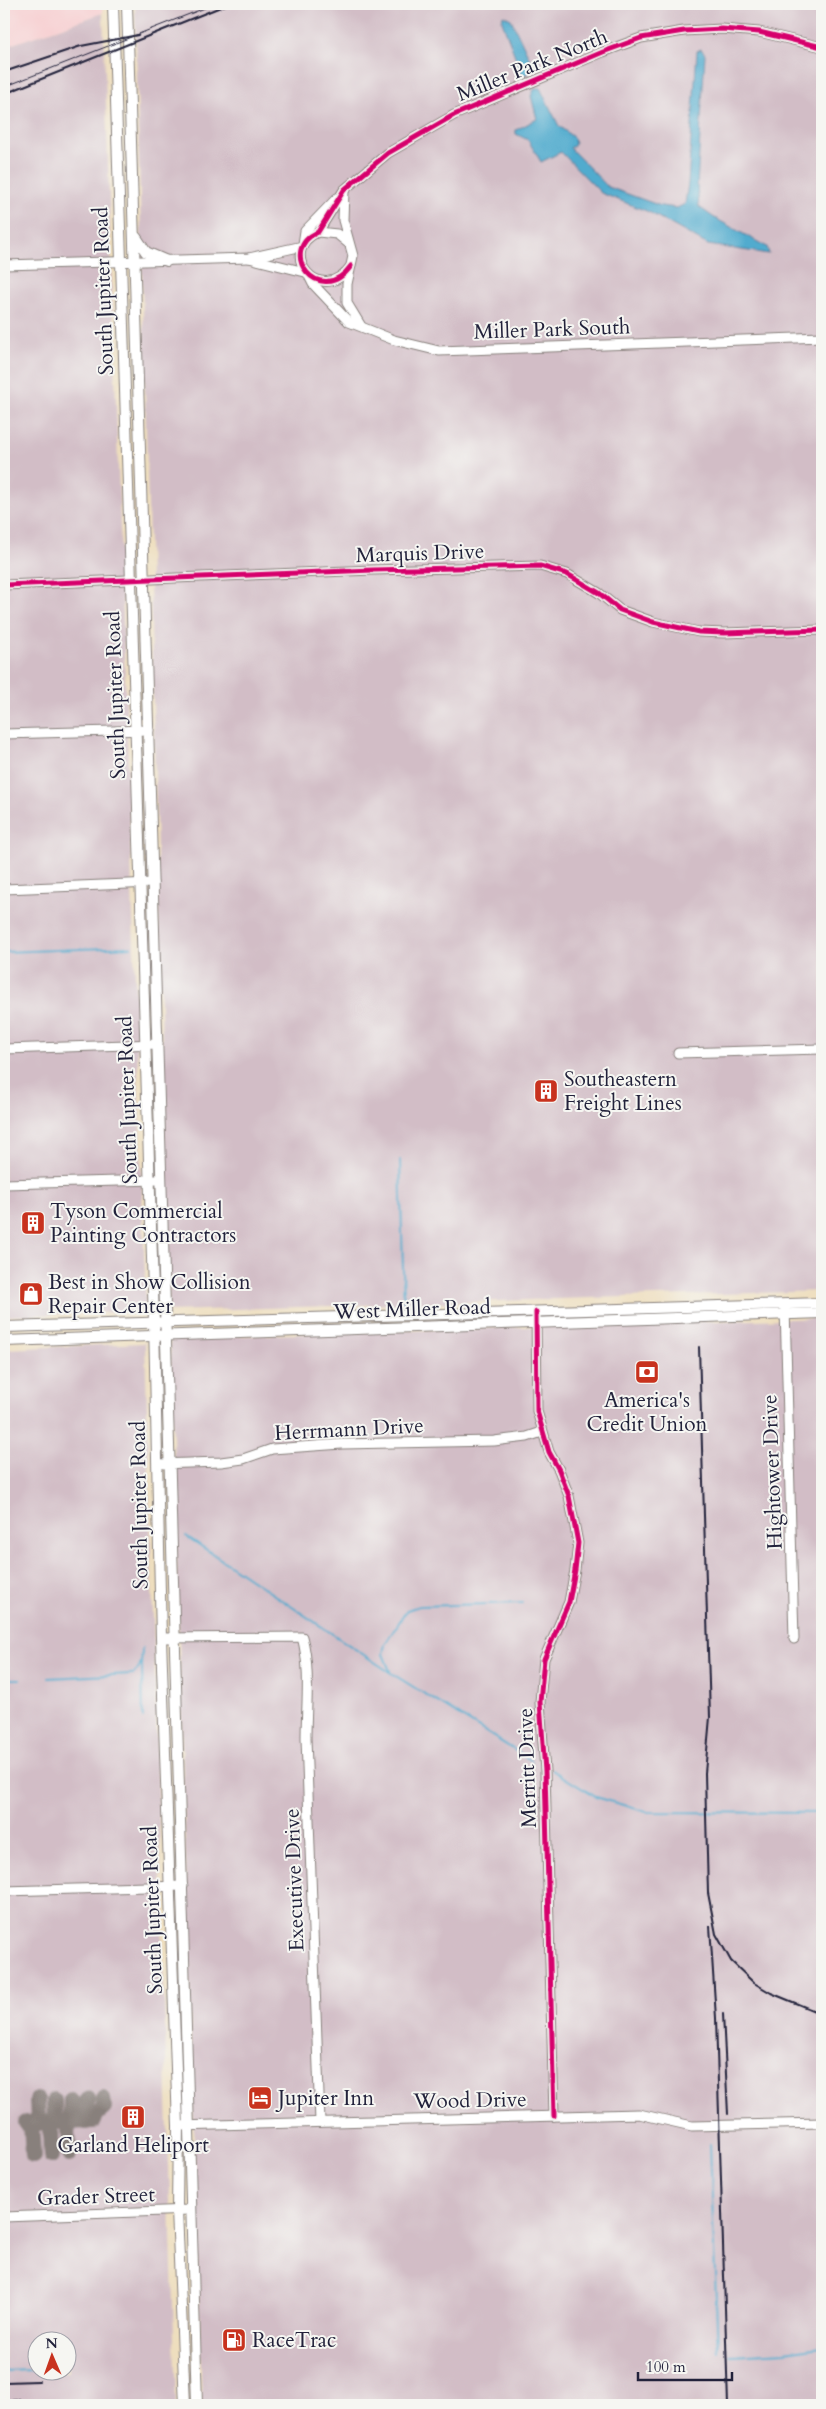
<svg xmlns="http://www.w3.org/2000/svg" width="826" height="2409" font-family="Cardo,serif">
  <style>
    .built { fill: #f7cfd1 }
    .industrial { fill: #d2bdc6; fill-rule: evenodd }
    .water { fill: #51abce; stroke: #3a6684 }
    .lines { fill: none; stroke-linecap: round; stroke-linejoin: round }
    .stream { stroke: #51abce; stroke-width: 2 }
    .taxiway { stroke: #88807c; stroke-width: 16 }
    .minor-casing { stroke: #88807c; stroke-width: 11 }
    .major-casing { stroke: #88807c; stroke-width: 12 }
    .minor { stroke: #fff; stroke-width: 9 }
    .major { stroke: #fff; stroke-width: 10 }
    .tram { stroke: #22223b; stroke-width: 1 }
    .rail { stroke: #22223b; stroke-width: 2 }
    .cycleway-casing { stroke: #f6f6f2; stroke-width: 8 }
    .cycleway { stroke: #d6006c; stroke-width: 5 }
    .labels { text-anchor: middle; stroke-width: 4; stroke-linejoin: round; paint-order: stroke }
    .street-label { font-size: 21px; fill: #22223b; stroke: #f6f6f2 }
    .poi-label { font-size: 21px; fill: #22223b; stroke: #f6f6f2; text-anchor: start }
  </style>
  <rect width="100%" height="100%" fill="#f6f6f2"/>
  <filter id="ink" filterUnits="userSpaceOnUse"><feTurbulence type="fractalNoise" baseFrequency=".02" numOctaves="2"/><feDisplacementMap in="SourceGraphic" scale="10" xChannelSelector="R" yChannelSelector="G"/><feConvolveMatrix kernelMatrix="1 2 1 2 8 2 1 2 1" color-interpolation-filters="sRGB"/></filter>
  <filter id="wash" filterUnits="userSpaceOnUse"><feTurbulence type="fractalNoise" baseFrequency=".0096" numOctaves="4" result="noise"/><feDisplacementMap in="SourceGraphic" scale="20" xChannelSelector="R" yChannelSelector="G"/><feGaussianBlur stdDeviation="1.12" result="paint"/><feColorMatrix in="noise" values="0 0 0 0 0 0 0 0 0 0 0 0 0 0 0 0 0 1.4 0 .05"/><feComposite in="paint" operator="in"/></filter>
  <g filter="url(#wash)">
    <rect width="100%" height="100%" fill="#eedebe"/>
    <!-- built -->
    <polygon class="built" points="4,4 103,4 103,13 4,47"/>
    <!-- industrial -->
    <g class="industrial">
      <polygon points="135,4 822,4 822,1291 169,1311"/>
      <polygon points="103,13 146,1311 4,1316 4,47"/>
      <polygon points="822,1318 822,2405 202,2405 170,1338"/>
      <path d="M145 1343 176 2405H4V1349ZM38 2342H68V2372H38Z"/>
    </g>
    <!-- water -->
    <g class="water">
      <polygon points="503,15 511,19 534,68 530,73 522,75 502,21"/>
      <polygon points="701,49 705,54 697,186 699,207 713,217 767,247 769,254 708,245 649,212 601,193 561,152 541,162 528,140 516,134 516,130 537,119 531,96 535,88 540,88 559,126 574,138 575,145 570,148 608,187 661,206 677,208 685,204 688,183 697,51"/>
    </g>
    <g class="lines">
      <!-- stream -->
      <g class="stream">
        <polyline points="4,952 131,947"/>
        <polyline points="400,1160 404,1305"/>
        <polyline points="186,1536 391,1673 532,1761"/>
        <polyline points="142,1663 143,1718"/>
        <polyline points="390,1671 383,1654 385,1644 407,1610 419,1606 522,1603"/>
        <path d="M48 1678 133 1674C142 1667 142 1659 142 1648"/>
        <polyline points="4,1679 20,1679"/>
        <polyline points="552,1770 596,1797 647,1812 822,1813"/>
        <polyline points="710,2144 718,2352"/>
        <polyline points="730,2355 784,2352 822,2347"/>
        <polyline points="4,2371 33,2370"/>
      </g>
      <!-- taxiway -->
      <g class="taxiway">
        <polyline points="66,2122 68,2125 69,2155"/>
        <polyline points="69,2122 71,2120 71,2100"/>
        <polyline points="86,2122 87,2099"/>
        <polyline points="25,2123 94,2121 96,2115 104,2108 103,2099"/>
        <polyline points="48,2123 50,2126 51,2156"/>
        <polyline points="53,2123 55,2120 54,2100"/>
        <polyline points="31,2124 33,2156"/>
        <polyline points="36,2124 38,2122 37,2100"/>
      </g>
    </g>
  </g>
  <g filter="url(#ink)">
    <g class="lines">
      <defs>
        <g id="minor">
          <polyline points="344,191 343,220 353,256 347,284 347,303 361,326"/>
          <polyline points="318,232 337,234 348,243"/>
          <polyline points="303,244 305,231 337,198"/>
          <polyline points="249,258 305,272"/>
          <polyline points="4,265 249,258 303,246"/>
          <path d="M351 266C320 309 275 251 318 232L344 190 388 153 454 115 603 52 641 38 684 31 722 29 759 32 822 47"/>
          <polyline points="309,276 313,284 349,322 394,340 439,351 822,337"/>
          <polyline points="4,585 373,570 540,566 567,574 599,593 620,610 653,622 699,632 724,633 822,630"/>
          <polyline points="4,734 149,730"/>
          <polyline points="4,889 153,883"/>
          <polyline points="4,1049 158,1044"/>
          <polyline points="678,1053 822,1049"/>
          <polyline points="4,1184 157,1180"/>
          <polyline points="785,1307 794,1639"/>
          <polyline points="536,1312 537,1411 549,1452 559,1470 569,1496 578,1543 575,1570 569,1602 544,1659 540,1702 545,1771 554,2116"/>
          <polyline points="158,1464 221,1462 243,1459 272,1449 342,1444 494,1441 527,1437 542,1432"/>
          <path d="M161 1638 302 1637C311 1669 306 1706 306 1738L320 2122"/>
          <polyline points="4,1891 183,1886"/>
          <polyline points="178,2126 639,2114 692,2126 822,2123"/>
          <polyline points="4,2217 190,2210"/>
        </g>
        <g id="major">
          <polyline points="113,4 154,1322 161,1638 178,2126 177,2210 185,2405"/>
          <polyline points="127,4 197,2405"/>
          <polyline points="136,237 146,252 167,261"/>
          <polyline points="4,1327 822,1303"/>
          <polyline points="4,1341 822,1313"/>
        </g>
      </defs>
      <!-- minor casing -->
      <use href="#minor" class="minor-casing"/>
      <!-- major casing -->
      <use href="#major" class="major-casing"/>
      <!-- minor -->
      <use href="#minor" class="minor"/>
      <!-- major -->
      <use href="#major" class="major"/>
      <!-- tram -->
      <polyline class="tram" points="4,87 215,4"/>
      <!-- rail -->
      <g class="rail">
        <polyline points="4,72 81,46 138,35"/>
        <polyline points="4,94 228,4"/>
        <polyline points="699,1347 710,1717 705,1773 706,1815 708,1893 716,1934 731,1961 754,1983 771,1993 822,2014"/>
        <polyline points="710,1926 716,2018 728,2405"/>
        <polyline points="723,2014 728,2114"/>
        <polyline points="4,2382 39,2381"/>
        <polyline points="4,2401 21,2400"/>
      </g>
      <defs>
        <g id="cycleway">
          <path d="M351 266C320 309 275 251 318 232L344 190 388 153 454 115 603 52 641 38 684 31 722 29 759 32 822 47"/>
          <polyline points="4,585 373,570 540,566 567,574 599,593 620,610 653,622 699,632 724,633 822,630"/>
          <polyline points="536,1312 537,1411 549,1452 559,1470 569,1496 578,1543 575,1570 569,1602 544,1659 540,1702 545,1771 554,2116"/>
        </g>
      </defs>
      <!-- cycleway casing -->
      <use href="#cycleway" class="cycleway-casing"/>
      <!-- cycleway -->
      <use href="#cycleway" class="cycleway"/>
    </g>
  </g>
  <!-- icons -->
  <defs>
    <symbol id="building-square" viewBox="-11 -11 22 22"><rect x="-9" y="-9" width="18" height="18" rx="4" fill="#c8321e" stroke="#f6f6f2"/><path d="M-4-6H4V6H1V3H-1V6H-4ZM-2.5-4.3h1.7v1.8h-1.7ZM.8-4.3h1.7v1.8H.8ZM-2.5-1h1.7V.8h-1.7ZM.8-1h1.7V.8H.8Z" fill="#fff"/></symbol>
    <symbol id="shop-square" viewBox="-11 -11 22 22"><rect x="-9" y="-9" width="18" height="18" rx="4" fill="#c8321e" stroke="#f6f6f2"/><path d="M-5-2.5h2.3a2.7 3.5 0 0 1 5.4 0H5L5.5 6h-11ZM-1.5-2.5h3a1.5 2.3 0 0 0-3 0Z" fill="#fff"/></symbol>
    <symbol id="bank-square" viewBox="-11 -11 22 22"><rect x="-9" y="-9" width="18" height="18" rx="4" fill="#c8321e" stroke="#f6f6f2"/><path d="M-6-4H6V4H-6ZM0-2.3a2.3 2.3 0 1 0 0 4.6a2.3 2.3 0 1 0 0-4.6Z" fill="#fff"/></symbol>
    <symbol id="hotel-square" viewBox="-11 -11 22 22"><rect x="-9" y="-9" width="18" height="18" rx="4" fill="#c8321e" stroke="#f6f6f2"/><path d="M-6-4.5h1.5V1H6V5H4.5V3h-9V5H-6ZM-4 0a1.8 1.8 0 1 1 3.6 0ZM.5 0V-2.5h3Q6-2.5 6 0Z" fill="#fff"/></symbol>
    <symbol id="fuel-square" viewBox="-11 -11 22 22"><rect x="-9" y="-9" width="18" height="18" rx="4" fill="#c8321e" stroke="#f6f6f2"/><path d="M-5.5-6h7V0h2V4h1.3V-2.5L3-4.5l.8-.8L6-3V5H2.5V1h-1V6h-7ZM-4.2-4.7v3.2H.2V-4.7Z" fill="#fff"/></symbol>
  </defs>
  <g fill-rule="evenodd">
    <use href="#building-square" x="532" y="1077" width="28" height="28"/>
    <use href="#building-square" x="19" y="1209" width="28" height="28"/>
    <use href="#shop-square" x="17" y="1280" width="28" height="28"/>
    <use href="#bank-square" x="633" y="1358" width="28" height="28"/>
    <use href="#hotel-square" x="246" y="2084" width="28" height="28"/>
    <use href="#building-square" x="119" y="2103" width="28" height="28"/>
    <use href="#fuel-square" x="220" y="2326" width="28" height="28"/>
  </g>
  <g class="labels">
    <!-- street labels -->
    <g class="street-label">
      <text transform="translate(532 65) rotate(-22)" y="7">Miller Park North</text>
      <text transform="translate(103 291) rotate(-92)" y="7">South Jupiter Road</text>
      <text transform="translate(552 329) rotate(-2)" y="7">Miller Park South</text>
      <text transform="translate(420 553) rotate(-2)" y="7">Marquis Drive</text>
      <text transform="translate(115 695) rotate(-92)" y="7">South Jupiter Road</text>
      <text transform="translate(127 1100) rotate(-92)" y="7">South Jupiter Road</text>
      <text transform="translate(412 1309) rotate(-2)" y="7">West Miller Road</text>
      <text transform="translate(349 1429) rotate(-3)" y="7">Herrmann Drive</text>
      <text transform="translate(772 1472) rotate(-92)" y="7">Hightower Drive</text>
      <text transform="translate(139 1505) rotate(-91)" y="7">South Jupiter Road</text>
      <text transform="translate(527 1768) rotate(-92)" y="7">Merritt Drive</text>
      <text transform="translate(294 1880) rotate(-92)" y="7">Executive Drive</text>
      <text transform="translate(152 1910) rotate(-92)" y="7">South Jupiter Road</text>
      <text transform="translate(470 2100) rotate(-1)" y="7">Wood Drive</text>
      <text transform="translate(96 2196) rotate(-2)" y="7">Grader Street</text>
    </g>
    <!-- poi labels -->
    <g class="poi-label">
      <text x="564" y="1086">Southeastern<tspan x="564" dy="24">Freight Lines</tspan></text>
      <text x="50" y="1218">Tyson Commercial<tspan x="50" dy="24">Painting Contractors</tspan></text>
      <text x="48" y="1289">Best in Show Collision<tspan x="48" dy="24">Repair Center</tspan></text>
      <text x="647" y="1407" text-anchor="middle">America's<tspan x="647" dy="24">Credit Union</tspan></text>
      <text x="278" y="2105">Jupiter Inn</text>
      <text x="133" y="2152" text-anchor="middle">Garland Heliport</text>
      <text x="252" y="2347">RaceTrac</text>
    </g>
  </g>
  <!-- margin -->
  <rect width="826" height="2409" fill="none" stroke="#f6f6f2" stroke-width="20"/>
  <!-- north arrow -->
  <g transform="translate(52 2356) rotate(358)"><circle r="24" fill="#f6f6f2" stroke="#a1a1a9"/>
  <path d="M0-4L9 19L0 12L-9 19Z" fill="#c8321e"/>
  <text y="-8" font-size="14" font-weight="bold" text-anchor="middle" fill="#22223b">N</text>
  </g>
  <!-- scale -->
  <path d="M638 2372v8h94v-8" fill="none" stroke="#22223b" stroke-width="2.5"/>
  <text x="646" y="2372" font-size="15" fill="#22223b" stroke="#f6f6f2" stroke-width="4" paint-order="stroke">100 m</text>
</svg>
